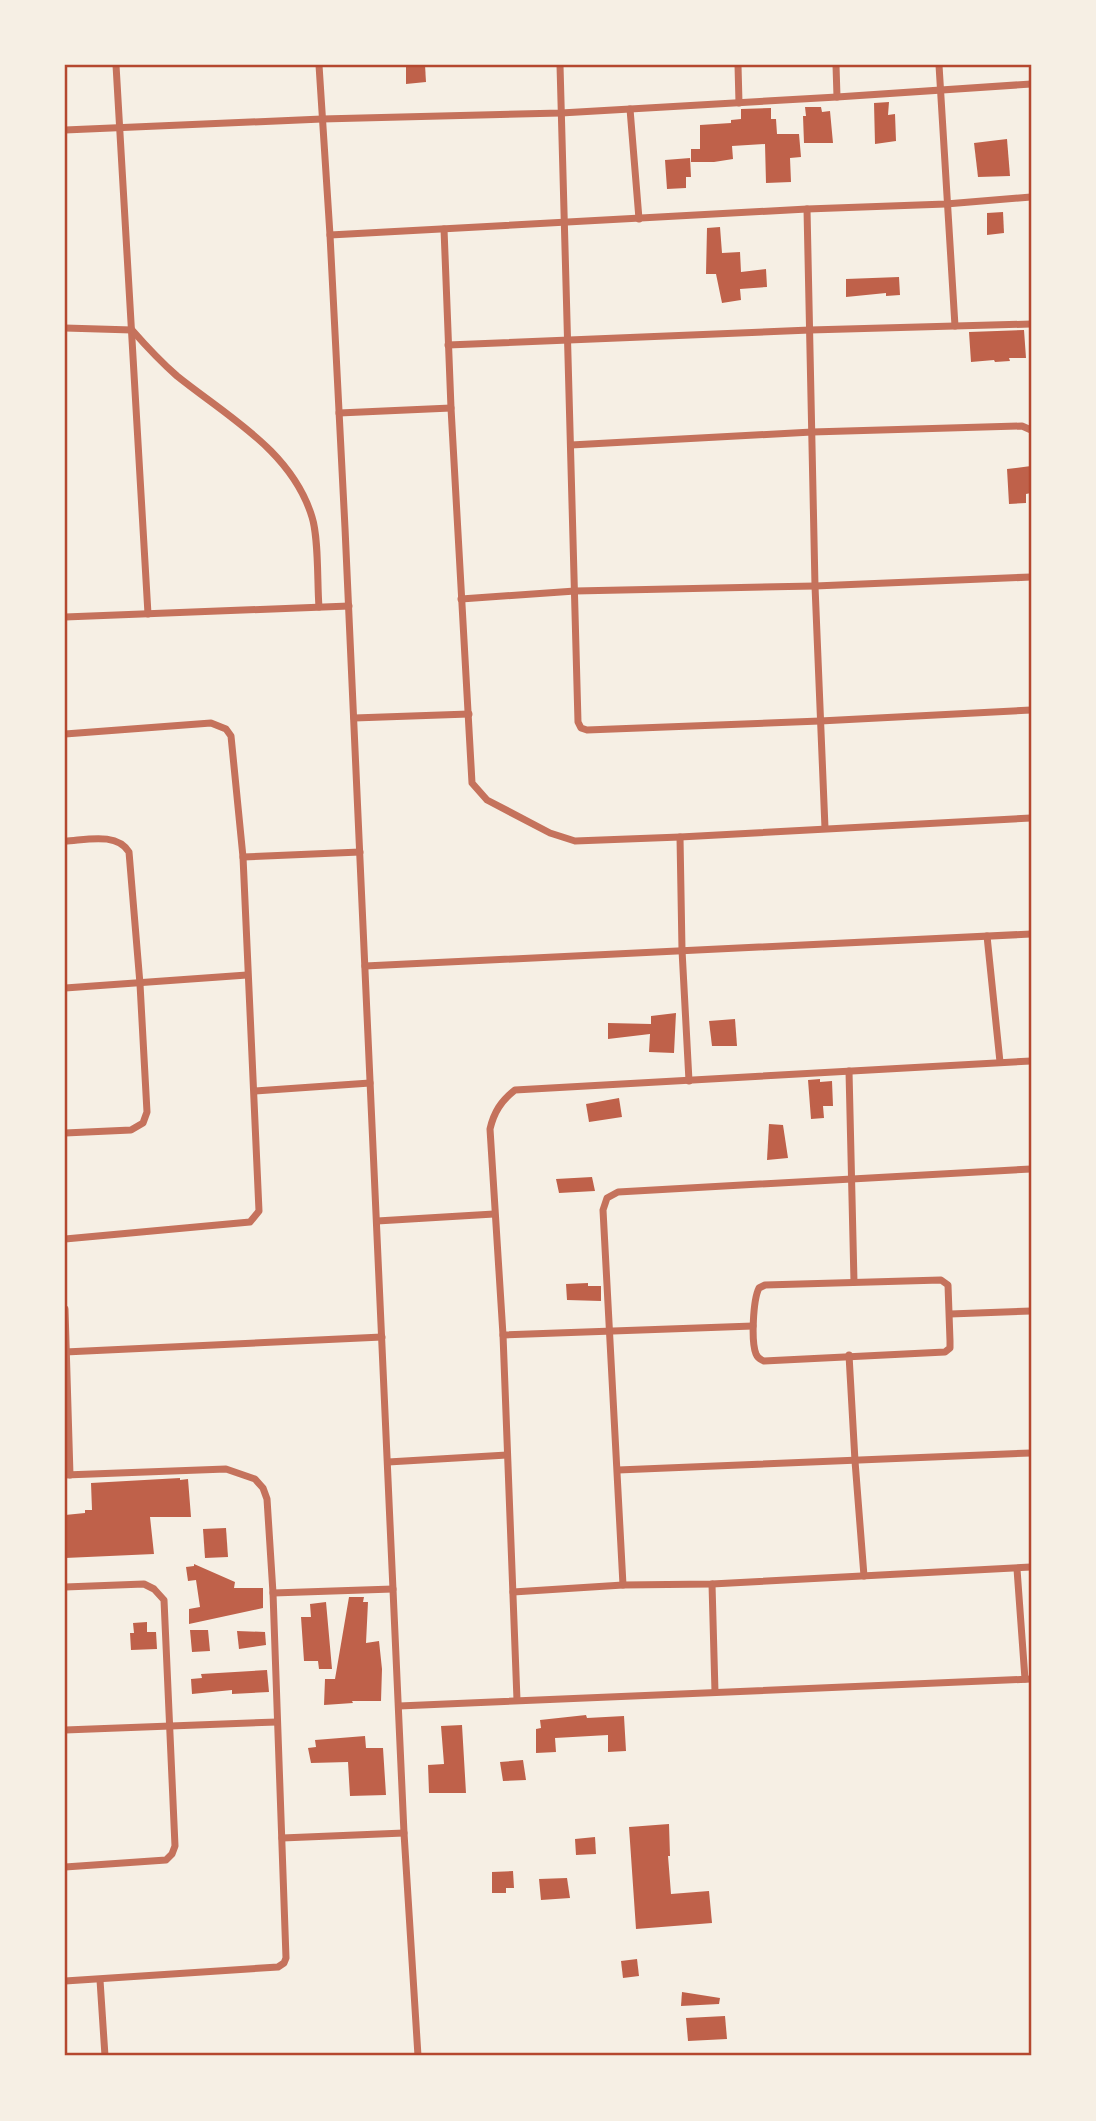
<svg xmlns="http://www.w3.org/2000/svg" width="1096" height="2121" font-family="Karla,sans-serif">
  <style>
    .building { fill: #bf614a }
    .lines { fill: none; stroke-linecap: round; stroke-linejoin: round }
    .minor { stroke: #c5725c; stroke-width: 7 }
    .neatline { fill: none; stroke: #b5482f; stroke-width: 2.5 }
  </style>
  <rect width="100%" height="100%" fill="#f6efe4"/>
  <!-- building -->
  <g class="building">
    <polygon points="406,65 425,65 426,82 406,84"/>
    <polygon points="889,102 888,115 895,114 896,141 875,144 874,103"/>
    <polygon points="805,107 821,107 822,112 830,111 833,143 804,143 803,116 806,116"/>
    <polygon points="771,108 771,119 776,119 777,134 799,134 801,157 790,158 791,182 766,183 765,144 732,146 733,159 714,162 691,162 691,149 700,149 700,125 731,123 731,120 741,119 741,109"/>
    <polygon points="1007,139 1010,176 978,177 974,143"/>
    <polygon points="690,158 691,177 686,177 686,188 667,189 665,160"/>
    <polygon points="1003,212 1004,233 987,235 987,213"/>
    <polygon points="720,227 722,253 740,252 741,272 766,269 767,287 740,289 741,300 722,303 716,274 706,274 707,228"/>
    <polygon points="899,277 900,295 886,296 886,293 846,297 846,279"/>
    <polygon points="1024,330 1026,358 1009,358 1010,361 995,362 994,360 971,362 969,332"/>
    <polygon points="1031,466 1031,493 1026,494 1026,503 1009,504 1007,469"/>
    <polygon points="676,1013 674,1053 649,1052 650,1034 608,1039 608,1023 651,1024 651,1016"/>
    <polygon points="735,1019 737,1046 712,1046 709,1021"/>
    <polygon points="820,1079 820,1082 832,1081 833,1106 823,1106 824,1118 811,1119 808,1080"/>
    <polygon points="619,1098 622,1117 589,1122 586,1104"/>
    <polygon points="769,1124 783,1125 788,1158 767,1160"/>
    <polygon points="592,1177 595,1191 559,1193 556,1179"/>
    <polygon points="588,1283 588,1286 601,1286 601,1301 567,1300 566,1284"/>
    <polygon points="180,1478 180,1480 188,1479 191,1517 150,1517 154,1554 65,1558 65,1515 85,1513 85,1510 92,1510 91,1483"/>
    <polygon points="226,1528 228,1557 205,1558 203,1529"/>
    <polygon points="194,1564 235,1582 234,1588 263,1588 263,1608 189,1624 189,1609 200,1607 196,1580 188,1581 186,1567 194,1566"/>
    <polygon points="349,1597 364,1597 363,1602 368,1602 366,1643 379,1641 382,1669 381,1701 352,1701 353,1703 324,1705 325,1679 335,1679"/>
    <polygon points="326,1602 332,1669 319,1669 318,1661 304,1661 301,1617 311,1617 310,1604"/>
    <polygon points="147,1622 147,1632 156,1632 157,1649 131,1650 130,1633 134,1633 133,1623"/>
    <polygon points="190,1630 208,1630 210,1651 192,1652"/>
    <polygon points="237,1631 265,1632 266,1645 239,1649"/>
    <polygon points="267,1670 269,1692 232,1694 232,1690 192,1694 191,1679 202,1678 201,1674"/>
    <polygon points="586,1715 587,1718 624,1716 626,1751 608,1752 608,1735 555,1738 556,1752 536,1753 536,1729 541,1728 540,1720"/>
    <polygon points="462,1725 466,1793 429,1793 428,1765 444,1764 441,1726"/>
    <polygon points="365,1736 366,1748 383,1748 386,1795 350,1796 348,1762 311,1763 308,1748 316,1747 315,1740"/>
    <polygon points="523,1760 526,1780 503,1781 500,1762"/>
    <polygon points="669,1824 670,1856 668,1856 671,1894 709,1891 712,1923 636,1929 629,1827"/>
    <polygon points="595,1837 596,1854 576,1855 575,1839"/>
    <polygon points="513,1871 514,1888 506,1888 506,1893 492,1893 492,1872"/>
    <polygon points="567,1878 570,1898 541,1900 539,1879"/>
    <polygon points="637,1959 639,1976 623,1978 621,1961"/>
    <polygon points="682,1992 720,1998 719,2004 681,2006"/>
    <polygon points="725,2016 727,2039 688,2041 686,2018"/>
  </g>
  <g class="lines">
    <!-- minor -->
    <g class="minor">
      <polyline points="116,65 148,614"/>
      <polyline points="319,65 330,235 345,528 404,1833 418,2056"/>
      <path d="M560 65C567 284 574 503 578 722L581 728 587 730 820 721 1031 710"/>
      <polyline points="738,65 739,103"/>
      <polyline points="836,65 837,97"/>
      <polyline points="939,65 955,326"/>
      <polyline points="630,109 639,219"/>
      <polyline points="65,130 322,119 561,113 837,97 1031,84"/>
      <polyline points="807,209 815,586 825,828"/>
      <polyline points="444,229 451,408 472,783 487,800 550,833 575,841 680,837 1031,818"/>
      <polyline points="330,235 807,209 946,204 1031,197"/>
      <path d="M65 328 132 330C146 346 161 362 177 376 228 417 292 451 312 517 319 539 317 583 319 607"/>
      <polyline points="448,345 810,330 1031,324"/>
      <polyline points="339,413 451,408"/>
      <polyline points="571,445 812,432 1022,426 1031,430"/>
      <polyline points="461,599 575,591 815,586 1031,577"/>
      <polyline points="65,617 349,606"/>
      <polyline points="354,718 469,714"/>
      <polyline points="65,734 211,723 226,729 231,736 243,857 259,1211 250,1222 65,1239"/>
      <polyline points="680,837 682,950 689,1081"/>
      <path d="M65 841C86 840 117 832 129 852L140 984 147 1112 143 1123 131 1130 65 1133"/>
      <polyline points="243,857 360,852"/>
      <polyline points="987,936 1000,1062"/>
      <polyline points="365,966 1031,934"/>
      <polyline points="65,988 247,975"/>
      <polyline points="849,1071 854,1282"/>
      <polyline points="255,1091 370,1083"/>
      <polyline points="377,1221 494,1214"/>
      <path d="M941 1280 948 1285 950 1341V1348L945 1352 764 1361C760 1359 758 1359 756 1354 751 1342 753 1300 759 1288L765 1285Z"/>
      <polyline points="65,1309 70,1475"/>
      <polyline points="950,1314 1031,1311"/>
      <polyline points="503,1335 753,1326"/>
      <polyline points="65,1352 382,1337"/>
      <polyline points="849,1355 855,1461 864,1576"/>
      <polyline points="388,1462 507,1455"/>
      <polyline points="618,1470 1031,1453"/>
      <polyline points="65,1475 226,1469 255,1479 263,1488 267,1499 273,1593 286,1958 284,1963 278,1967 65,1981"/>
      <polyline points="1017,1569 1025,1679"/>
      <polyline points="712,1584 715,1692"/>
      <polyline points="623,1585 603,1210 607,1198 618,1192 1031,1169"/>
      <polyline points="65,1587 144,1584 154,1589 164,1600 175,1846 172,1854 166,1860 65,1867"/>
      <polyline points="513,1592 623,1585 712,1584 1031,1567"/>
      <polyline points="273,1593 393,1589"/>
      <path d="M517 1700 503 1335 490 1129C494 1112 501 1101 515 1090L1031 1061"/>
      <polyline points="399,1706 1031,1679"/>
      <polyline points="65,1730 277,1722"/>
      <polyline points="282,1838 404,1833"/>
      <polyline points="100,1980 105,2056"/>
    </g>
  </g>
  <!-- border -->
  <rect width="1096" height="2121" fill="none" stroke="#f6efe4" stroke-width="133"/>
  <rect x="66" y="66" width="964" height="1988" class="neatline"/>
</svg>
